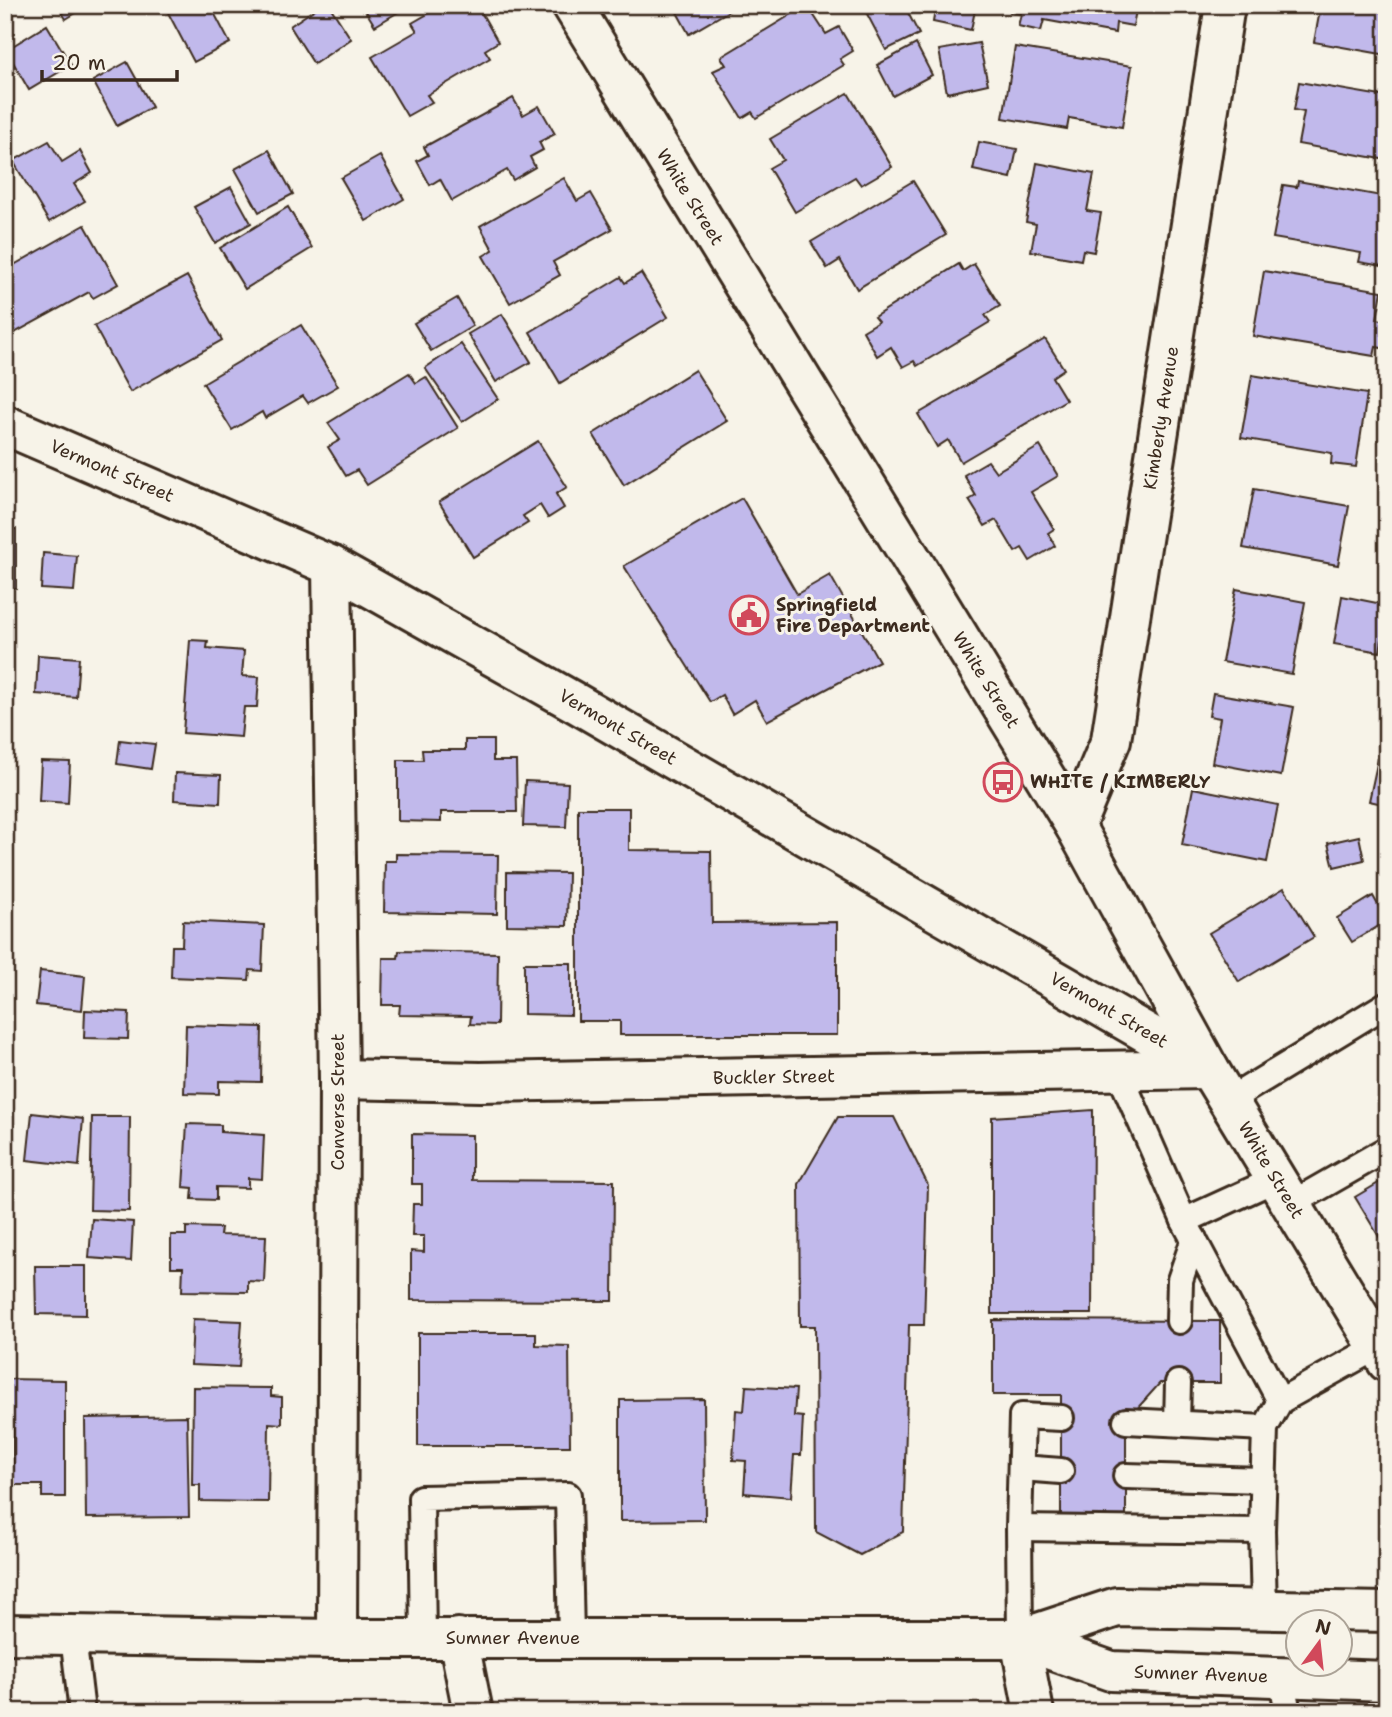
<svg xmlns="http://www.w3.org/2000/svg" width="1392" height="1717" font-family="'Shantell Sans',sans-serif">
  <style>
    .building { fill: #c1b9eb; stroke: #3b2a1e; stroke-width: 2 }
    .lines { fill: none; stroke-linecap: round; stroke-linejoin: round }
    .lane-casing { stroke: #3b2a1e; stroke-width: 30 }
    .street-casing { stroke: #3b2a1e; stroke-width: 44 }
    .secondary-casing { stroke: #3b2a1e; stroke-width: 44 }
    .primary-casing { stroke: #3b2a1e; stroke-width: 44 }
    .lane { stroke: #f7f3e8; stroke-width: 24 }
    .street { stroke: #f7f3e8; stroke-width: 38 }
    .secondary { stroke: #f7f3e8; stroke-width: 38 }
    .primary { stroke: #f7f3e8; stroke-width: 38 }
    .labels { text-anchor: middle; stroke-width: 6; stroke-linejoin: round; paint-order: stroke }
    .street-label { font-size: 18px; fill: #3b2a1e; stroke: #f7f3e8 }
    .poi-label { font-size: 18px; font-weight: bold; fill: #3b2a1e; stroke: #f7f3e8; text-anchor: start }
  </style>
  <rect width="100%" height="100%" fill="#f7f3e8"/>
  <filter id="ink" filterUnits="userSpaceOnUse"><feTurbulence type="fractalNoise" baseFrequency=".0143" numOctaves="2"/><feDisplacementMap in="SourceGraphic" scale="14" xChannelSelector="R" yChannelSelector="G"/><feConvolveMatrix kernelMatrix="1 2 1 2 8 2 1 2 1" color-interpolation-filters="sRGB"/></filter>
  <g filter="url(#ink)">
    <!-- building -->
    <g class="building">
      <polygon points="57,5 89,5 66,19"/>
      <polygon points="164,5 210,5 230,43 194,62"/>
      <polygon points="321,5 329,5 351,39 314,64 290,26"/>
      <polygon points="362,5 410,5 375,26"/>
      <polygon points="455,5 459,5 463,11 477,5 498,42 485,50 490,58 427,95 432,102 407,116 372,57 417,31 412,23 440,7 443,13"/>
      <polygon points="673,5 739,5 689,34"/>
      <polygon points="807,5 826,34 839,27 853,51 840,59 844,65 756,118 752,112 742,118 713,71 726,65 721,57"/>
      <polygon points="884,5 904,5 919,34 886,50 867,14"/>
      <polygon points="936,5 976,5 971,30 933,22"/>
      <polygon points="1012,5 1137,5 1133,26 1116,23 1115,33 1044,20 1041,31 1018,26 1021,14 1010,12"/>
      <polygon points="1321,5 1387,5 1387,55 1314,42"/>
      <polygon points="47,25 71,65 29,90 6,50"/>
      <polygon points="979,43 988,84 947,93 939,50"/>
      <polygon points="916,44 932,75 893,96 877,65"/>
      <polygon points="1015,47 1132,66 1122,127 1069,118 1067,129 1003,118"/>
      <polygon points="127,62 152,107 117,126 93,81"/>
      <polygon points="1299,82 1387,97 1387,160 1298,144 1304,112 1294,110"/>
      <polygon points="848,93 892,167 861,185 855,177 795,212 769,168 783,160 770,139"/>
      <polygon points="513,98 523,115 539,106 555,134 539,142 543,150 530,157 535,167 513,180 507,170 452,201 440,179 430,185 417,161 428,155 424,147"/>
      <polygon points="49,141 62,162 80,151 92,173 74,184 85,201 49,222 13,161"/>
      <polygon points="979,142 1017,149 1011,178 973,170"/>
      <polygon points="269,150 293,194 259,212 235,169"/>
      <polygon points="380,156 404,199 366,221 341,178"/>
      <polygon points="1037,163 1094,174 1087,211 1101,213 1094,252 1083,250 1081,260 1031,251 1036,224 1026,222"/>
      <polygon points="564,178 577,201 591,193 612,229 553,262 560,275 510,303 483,256 493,250 480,226"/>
      <polygon points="913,181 946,235 857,289 840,260 827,268 811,242"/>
      <polygon points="1298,181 1387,197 1387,240 1382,266 1359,262 1361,253 1273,238 1283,185 1297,187"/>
      <polygon points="231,187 251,223 215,243 194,207"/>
      <polygon points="288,207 312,248 245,289 220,248"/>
      <polygon points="85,225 118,284 93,298 89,292 11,335 5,324 5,270"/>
      <polygon points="959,264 963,271 974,264 1000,306 985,315 990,322 917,366 914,361 903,367 891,347 877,356 863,331 878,322 874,317"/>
      <polygon points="1264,271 1382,291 1377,319 1387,321 1387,349 1376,347 1374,356 1253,336"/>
      <polygon points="641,273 668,317 560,383 530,332 621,277 625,283"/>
      <polygon points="187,276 222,340 130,392 94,326"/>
      <polygon points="457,298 473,326 431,351 414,323"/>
      <polygon points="502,314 531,362 496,382 468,334"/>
      <polygon points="301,325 338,386 308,403 303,396 265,418 262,412 232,430 203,383"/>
      <polygon points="1045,339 1064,369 1052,377 1066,400 961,462 948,440 937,447 918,414"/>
      <polygon points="461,344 498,399 462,422 425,368"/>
      <polygon points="695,370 727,421 624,485 593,434"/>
      <polygon points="409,373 416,383 426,377 458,428 367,485 357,470 346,476 328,447 340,440 328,423"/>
      <polygon points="1252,375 1367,394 1356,467 1331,464 1332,453 1241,438"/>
      <polygon points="538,441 567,487 556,494 564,508 548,518 540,505 523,516 528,523 473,557 439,502"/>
      <polygon points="1040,446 1058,476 1031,492 1054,529 1048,533 1055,546 1030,561 1022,548 1015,552 996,520 985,526 969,500 976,496 964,475 988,461 996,472"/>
      <polygon points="1254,489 1349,506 1338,565 1243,548"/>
      <polygon points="742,498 797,594 830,575 879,661 767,721 755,700 732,714 722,695 710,702 624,566"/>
      <polygon points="5,518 7,518 7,529 16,529 16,588 5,588"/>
      <polygon points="43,553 77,556 74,591 41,589"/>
      <polygon points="1236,589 1305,602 1292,674 1222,662"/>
      <polygon points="1342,596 1387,605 1380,652 1334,644"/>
      <polygon points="190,640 208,641 207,648 244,651 242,676 259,677 257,707 244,707 241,737 183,733"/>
      <polygon points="38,655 79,658 76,697 36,694"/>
      <polygon points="1387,665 1387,701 1380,700"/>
      <polygon points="1213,693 1294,707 1281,776 1212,763 1220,718 1209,716"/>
      <polygon points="120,740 155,744 151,769 117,764"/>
      <polygon points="465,740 493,740 493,761 516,761 517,812 441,812 441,822 398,821 398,760 423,760 422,750 465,750"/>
      <polygon points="1378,759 1387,761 1387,805 1369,801"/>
      <polygon points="41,761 70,762 68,803 39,801"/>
      <polygon points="175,773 221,775 220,803 174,800"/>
      <polygon points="525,781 568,783 566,827 523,826"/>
      <polygon points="1193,788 1278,805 1267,862 1182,845"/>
      <polygon points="578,808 629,808 629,850 711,851 712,923 837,922 837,1035 620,1035 620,1021 578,1021"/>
      <polygon points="1359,836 1364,860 1334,867 1328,843"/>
      <polygon points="396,854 498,855 497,914 384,912 385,861 396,861"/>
      <polygon points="507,872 568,873 567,926 507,925"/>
      <polygon points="1284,888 1314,937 1239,982 1209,933"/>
      <polygon points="1373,896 1387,921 1352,942 1337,918"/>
      <polygon points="183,921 264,925 262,971 250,970 249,980 171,977 172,946 182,946"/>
      <polygon points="399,951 498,953 497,1025 470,1024 471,1016 399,1015 400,1005 382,1005 383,958 398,958"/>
      <polygon points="524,963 571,963 571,1015 524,1014"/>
      <polygon points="40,971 85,976 82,1010 36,1005"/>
      <polygon points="85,1010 129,1012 128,1039 84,1038"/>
      <polygon points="186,1025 262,1027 261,1082 219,1081 219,1094 184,1093"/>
      <polygon points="1093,1110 1092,1314 992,1314 992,1117"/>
      <polygon points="32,1113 83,1119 79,1166 27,1160"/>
      <polygon points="92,1117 130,1117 129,1211 90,1210"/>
      <polygon points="838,1117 894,1117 928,1185 924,1325 909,1325 903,1532 860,1555 816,1532 815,1326 800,1326 799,1184"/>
      <polygon points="187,1124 221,1125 221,1132 264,1135 262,1179 248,1178 248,1188 216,1187 216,1200 192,1199 193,1188 183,1187"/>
      <polygon points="412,1134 472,1135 472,1180 614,1181 613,1301 411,1300 411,1251 424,1252 424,1236 412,1236 413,1204 422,1204 422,1184 412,1184"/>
      <polygon points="1387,1178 1387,1250 1355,1197"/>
      <polygon points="92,1219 133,1222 131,1261 89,1258"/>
      <polygon points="186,1227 221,1228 220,1235 266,1236 264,1282 248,1281 248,1292 182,1291 183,1267 171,1267 171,1235 186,1235"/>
      <polygon points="35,1266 86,1266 86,1315 36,1314"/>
      <polygon points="5,1319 9,1319 8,1357 5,1357"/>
      <polygon points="193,1319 242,1321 239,1367 191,1365"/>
      <polygon points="993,1320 1220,1321 1220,1383 1160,1383 1126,1421 1126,1524 1061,1523 1061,1395 993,1395"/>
      <polygon points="418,1333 536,1333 536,1345 569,1346 570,1446 418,1446"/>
      <polygon points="5,1379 65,1380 65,1497 42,1497 42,1485 13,1485 13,1423 5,1423"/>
      <polygon points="746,1386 796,1389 794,1416 803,1417 801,1455 794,1455 791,1497 744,1493 746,1461 733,1460 736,1410 744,1411"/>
      <polygon points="193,1387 271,1388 271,1396 282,1397 282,1424 269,1423 268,1502 200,1501 200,1485 192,1485"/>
      <polygon points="704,1399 705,1520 620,1521 620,1400"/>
      <polygon points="187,1416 189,1517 86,1518 85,1418"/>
    </g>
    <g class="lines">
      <defs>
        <g id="lane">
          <polyline points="1118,1070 1184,1221"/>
          <polyline points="1229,1100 1387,1004"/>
          <polyline points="1276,1179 1184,1221 1280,1401 1377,1347"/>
          <polyline points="1291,1204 1387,1149"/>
          <polyline points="1179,1321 1180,1280 1194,1239"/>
          <polyline points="1126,1421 1265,1428"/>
          <polyline points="1177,1423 1178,1383"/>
          <polyline points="1021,1468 1061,1471"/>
          <polyline points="1126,1476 1263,1480"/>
          <polyline points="1019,1528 1262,1531"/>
          <polyline points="1264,1609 1262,1531 1265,1428 1280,1401"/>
          <polyline points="73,1636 82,1712"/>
          <polyline points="423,1638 421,1498 568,1495 571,1638"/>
          <polyline points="1020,1639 1019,1528 1022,1416 1061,1418"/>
          <polyline points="1281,1677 1288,1712"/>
        </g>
        <g id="street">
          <polyline points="5,425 332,566 576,703 1209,1069"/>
          <polyline points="332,566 339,1079 337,1639"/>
          <polyline points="339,1079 480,1082 1208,1069"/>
          <polyline points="458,1638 473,1712"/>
          <polyline points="1020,1639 1034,1712"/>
        </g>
        <g id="secondary">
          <polyline points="572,5 1075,826 1209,1069 1387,1362"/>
          <polyline points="1075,826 1111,740 1225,5"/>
        </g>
        <g id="primary">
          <polyline points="5,1634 337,1639 1020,1639 1117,1607 1387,1612"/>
          <polyline points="1020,1639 1111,1671 1387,1681"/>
        </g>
      </defs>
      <!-- lane casing -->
      <use href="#lane" class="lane-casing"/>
      <!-- street casing -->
      <use href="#street" class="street-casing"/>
      <!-- secondary casing -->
      <use href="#secondary" class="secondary-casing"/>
      <!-- primary casing -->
      <use href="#primary" class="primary-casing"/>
      <!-- lane -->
      <use href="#lane" class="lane"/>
      <!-- street -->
      <use href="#street" class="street"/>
      <!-- secondary -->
      <use href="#secondary" class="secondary"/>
      <!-- primary -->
      <use href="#primary" class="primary"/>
    </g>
  </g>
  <!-- icons -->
  <defs>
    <symbol id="civic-ring" viewBox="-11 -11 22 22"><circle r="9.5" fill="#f7f3e8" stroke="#d1495b" stroke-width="1.5"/><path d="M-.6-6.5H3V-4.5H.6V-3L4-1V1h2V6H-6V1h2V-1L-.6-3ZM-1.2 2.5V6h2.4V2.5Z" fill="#d1495b"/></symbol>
    <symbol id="bus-ring" viewBox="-11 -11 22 22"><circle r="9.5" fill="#f7f3e8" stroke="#d1495b" stroke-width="1.5"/><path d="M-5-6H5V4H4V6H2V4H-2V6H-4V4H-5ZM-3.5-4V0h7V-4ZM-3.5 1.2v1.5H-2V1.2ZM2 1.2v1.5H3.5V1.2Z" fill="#d1495b"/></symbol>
  </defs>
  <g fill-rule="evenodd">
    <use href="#civic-ring" x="727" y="593" width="44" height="44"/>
    <use href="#bus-ring" x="981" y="760" width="44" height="44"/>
  </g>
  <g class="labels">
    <!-- street labels -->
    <g class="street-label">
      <text transform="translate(690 197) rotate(58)" y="6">White Street</text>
      <text transform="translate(1161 418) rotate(-81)" y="6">Kimberly Avenue</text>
      <text transform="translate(112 471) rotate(23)" y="6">Vermont Street</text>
      <text transform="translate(986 680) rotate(58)" y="6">White Street</text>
      <text transform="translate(618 727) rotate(30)" y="6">Vermont Street</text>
      <text transform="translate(1109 1010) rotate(30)" y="6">Vermont Street</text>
      <text transform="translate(774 1077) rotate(-1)" y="6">Buckler Street</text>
      <text transform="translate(338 1102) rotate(-90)" y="6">Converse Street</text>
      <text transform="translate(1271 1170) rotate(59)" y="6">White Street</text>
      <text x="513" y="1644">Sumner Avenue</text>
      <text transform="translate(1201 1674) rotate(2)" y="6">Sumner Avenue</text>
    </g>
    <!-- poi labels -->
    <g class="poi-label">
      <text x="776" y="611">Springfield<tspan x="776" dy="21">Fire Department</tspan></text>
      <text x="1030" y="788">WHITE / KIMBERLY</text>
    </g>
  </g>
  <!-- margin -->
  <rect width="1392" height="1717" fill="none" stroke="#f7f3e8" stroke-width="28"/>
  <rect x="14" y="14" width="1364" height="1689" fill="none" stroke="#3b2a1e" stroke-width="2.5" filter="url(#ink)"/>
  <!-- north arrow -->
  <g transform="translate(1319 1643) rotate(15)"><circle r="33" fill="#f7f3e8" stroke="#aca397" stroke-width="2"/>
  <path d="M0-5L12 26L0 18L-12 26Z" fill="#d1495b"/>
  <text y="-10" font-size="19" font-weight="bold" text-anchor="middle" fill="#3b2a1e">N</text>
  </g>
  <!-- scale -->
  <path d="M42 70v10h135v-10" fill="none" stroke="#3b2a1e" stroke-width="3.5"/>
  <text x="52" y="70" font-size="21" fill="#3b2a1e" stroke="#f7f3e8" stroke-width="5" paint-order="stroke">20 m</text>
</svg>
